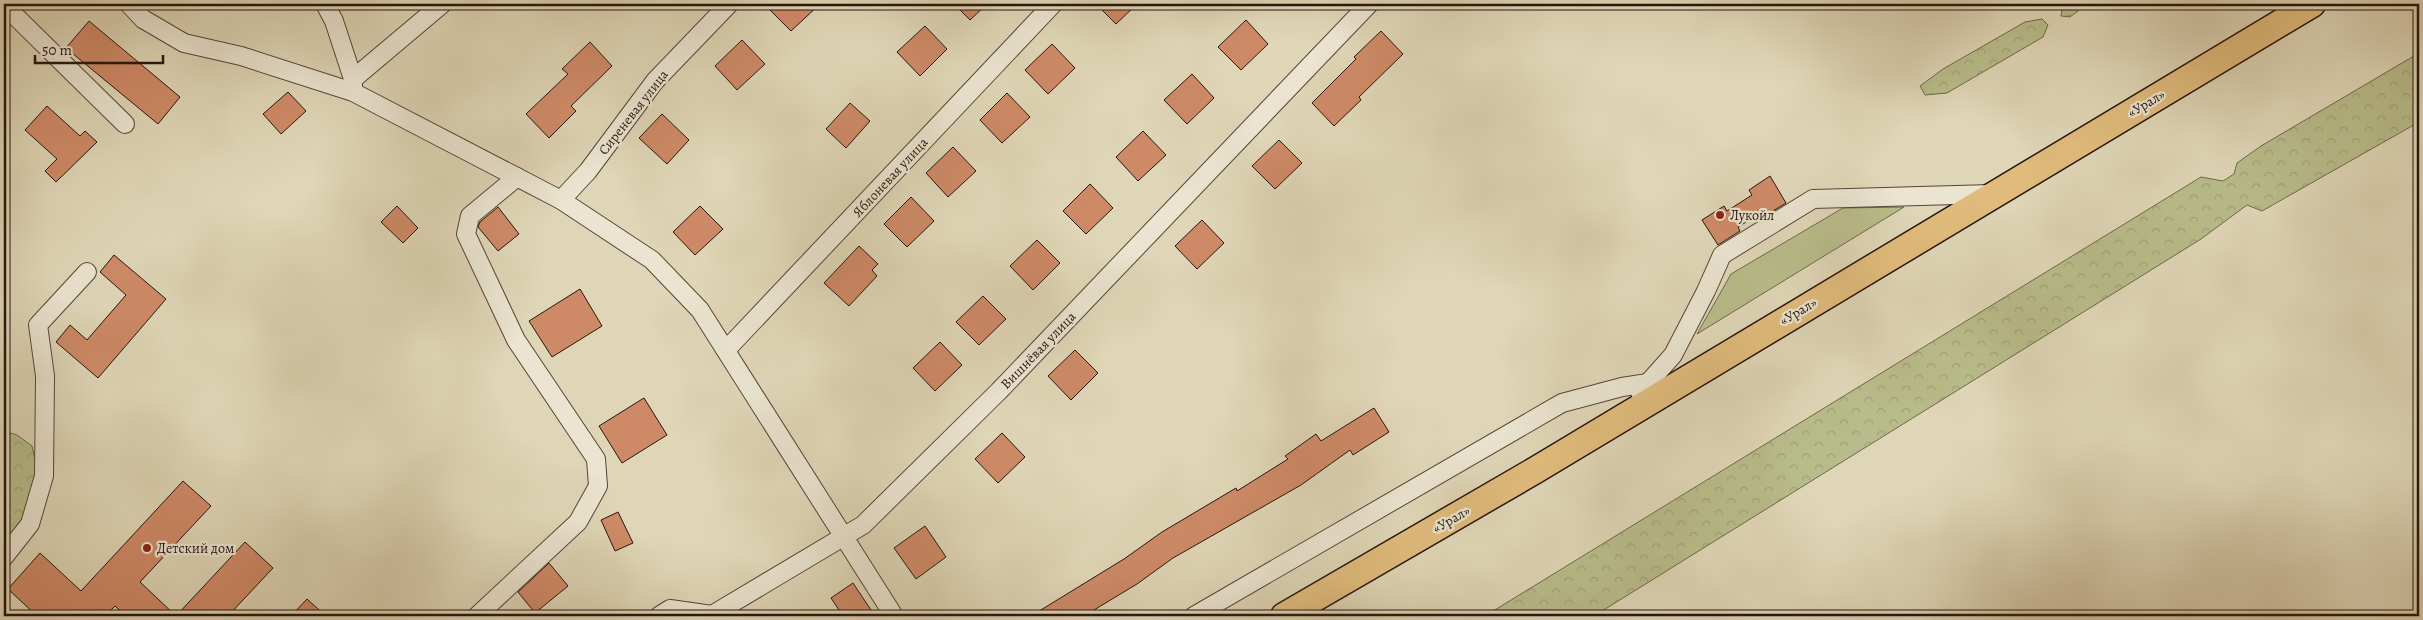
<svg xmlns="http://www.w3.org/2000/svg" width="2423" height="620" font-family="Alegreya,serif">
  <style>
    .grass { fill: #b8bc8a; stroke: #70684c }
    .forest { fill: url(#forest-crowns); stroke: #70684c }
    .building { fill: #ce8a67; stroke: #27150e }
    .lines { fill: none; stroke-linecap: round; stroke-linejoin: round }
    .minor-casing { stroke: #554538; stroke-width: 20 }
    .highway-casing { stroke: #27150e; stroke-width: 29 }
    .minor { stroke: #eae4d0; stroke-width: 18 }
    .highway { stroke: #e0bb7c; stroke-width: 26 }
    .poi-dot { fill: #8f2418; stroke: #eae4d0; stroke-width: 2 }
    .labels { text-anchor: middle; stroke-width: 4.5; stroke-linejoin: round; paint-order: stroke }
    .street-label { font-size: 14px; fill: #27150e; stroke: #eae4d0 }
    .poi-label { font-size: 14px; fill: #27150e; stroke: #eae4d0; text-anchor: start }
  </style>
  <defs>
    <pattern id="forest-crowns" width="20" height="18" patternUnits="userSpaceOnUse" patternTransform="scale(1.25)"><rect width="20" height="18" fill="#b8bc8a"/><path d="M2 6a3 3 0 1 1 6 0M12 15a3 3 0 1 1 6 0" fill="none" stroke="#9ea176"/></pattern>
  </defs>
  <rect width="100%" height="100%" fill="#dfd6b7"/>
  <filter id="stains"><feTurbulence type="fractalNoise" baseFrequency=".004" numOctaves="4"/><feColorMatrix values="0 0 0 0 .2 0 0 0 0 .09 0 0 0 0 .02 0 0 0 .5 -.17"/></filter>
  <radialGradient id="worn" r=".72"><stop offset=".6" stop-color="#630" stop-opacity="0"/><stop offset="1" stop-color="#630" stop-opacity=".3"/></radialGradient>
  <!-- grass -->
  <polygon class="grass" points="1904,207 1697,334 1731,274 1843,208"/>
  <!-- forest -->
  <g class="forest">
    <polygon points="2063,4 2077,4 2078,11 2070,17 2061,16"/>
    <polygon points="2042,19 2048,25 2043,37 1947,93 1925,95 1920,86 1943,69 2025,22"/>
    <polygon points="2419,53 2419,122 2262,211 2247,205 2201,239 1594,616 1485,616 2201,177 2223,181 2234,174 2237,163 2261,146"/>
    <polygon points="4,431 17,435 32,446 38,472 24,524 4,548"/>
  </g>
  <!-- building -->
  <g class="building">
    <polygon points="764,4 820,4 791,31"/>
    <polygon points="954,4 987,4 970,20"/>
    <polygon points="1096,4 1137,4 1116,24"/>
    <polygon points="1246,20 1268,44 1241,70 1218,47"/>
    <polygon points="89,21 180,97 158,124 66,48"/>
    <polygon points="925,26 947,49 920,76 897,52"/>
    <polygon points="1381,31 1403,54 1359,97 1361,100 1334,126 1312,103 1356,59 1354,57"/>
    <polygon points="742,40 765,64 737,90 715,66"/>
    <polygon points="590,42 612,66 571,106 576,111 549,138 526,114 568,74 562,69"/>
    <polygon points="1052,44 1075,68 1048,94 1025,70"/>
    <polygon points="1192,74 1214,98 1187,124 1164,100"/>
    <polygon points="288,92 306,111 281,134 263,114"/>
    <polygon points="1007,93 1030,117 1002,143 980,120"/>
    <polygon points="850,103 870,121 846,148 826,129"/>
    <polygon points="47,106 80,136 85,131 97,142 56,182 45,171 57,159 25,130"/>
    <polygon points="662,114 689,140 667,164 639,138"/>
    <polygon points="1143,131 1166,155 1138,181 1116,157"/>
    <polygon points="1279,140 1302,163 1275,189 1252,166"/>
    <polygon points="953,147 976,171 948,197 926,173"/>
    <polygon points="1770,176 1786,203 1765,216 1762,212 1738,227 1740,231 1718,245 1702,220 1724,206 1727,211 1752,195 1749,190"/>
    <polygon points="1090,184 1113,208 1086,234 1063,211"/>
    <polygon points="911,197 934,221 907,247 884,224"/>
    <polygon points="397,206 418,228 403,243 381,222"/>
    <polygon points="700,206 723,229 695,255 673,232"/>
    <polygon points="498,207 519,234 498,251 478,227 480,222"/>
    <polygon points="1202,220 1224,243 1197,269 1175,246"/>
    <polygon points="1037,240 1060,263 1033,290 1010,266"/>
    <polygon points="859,246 878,264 872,270 877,276 849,306 824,283"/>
    <polygon points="114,255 166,299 98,378 56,342 70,325 87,340 126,295 100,272"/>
    <polygon points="580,289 602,326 552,357 529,321"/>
    <polygon points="983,296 1006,319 979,345 956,322"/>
    <polygon points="940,342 962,365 935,391 913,368"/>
    <polygon points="1075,350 1098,373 1071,400 1048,376"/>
    <polygon points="644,398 667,435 622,463 599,426"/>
    <polygon points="1374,408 1389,432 1353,455 1350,450 1301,485 1173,558 1137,584 1084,616 1031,616 1124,559 1162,532 1236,488 1237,491 1288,459 1285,456 1316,434 1321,441"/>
    <polygon points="1002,433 1025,457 998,483 975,459"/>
    <polygon points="183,481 211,506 140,582 176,616 245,542 273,568 228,616 126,616 115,606 105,616 37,616 8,589 40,553 81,591"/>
    <polygon points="618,512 633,543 615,551 601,520"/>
    <polygon points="925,526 946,557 916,579 894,548"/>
    <polygon points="549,563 568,586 535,613 518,592"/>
    <polygon points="853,583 871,610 861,616 843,616 831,598"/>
    <polygon points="307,599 326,616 291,616"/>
  </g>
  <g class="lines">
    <defs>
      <g id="minor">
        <polyline points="129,4 143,19 184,43 241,56 353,92 561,200 652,260 700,310 894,616"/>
        <polyline points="325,4 334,21 353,79 353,88"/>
        <polyline points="4,5 125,124"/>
        <polyline points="353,79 442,4"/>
        <polyline points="561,200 588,171 655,81 729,4"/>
        <polyline points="726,350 1053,4"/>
        <polyline points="1640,392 1673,355 1706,291 1722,255 1813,199 1992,194"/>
        <polyline points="4,557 30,524 44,476 45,376 38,325 87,272"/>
        <polyline points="477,616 578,522 598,486 596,459 516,340 466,234 470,216 517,177"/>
        <polyline points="659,616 670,609 712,615 863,525 999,391 1369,4"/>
        <polyline points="1194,616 1562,403 1622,387 1648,383"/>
      </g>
      <polyline id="highway" points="1284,616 1534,471 2312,4"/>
    </defs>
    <!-- minor casing -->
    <use href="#minor" class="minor-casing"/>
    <!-- highway casing -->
    <use href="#highway" class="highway-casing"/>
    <!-- minor -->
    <use href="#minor" class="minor"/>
    <!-- highway -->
    <use href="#highway" class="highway"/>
  </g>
  <!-- markers -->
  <g class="poi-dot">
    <circle cx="1720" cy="215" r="5"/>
    <circle cx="147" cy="548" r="5"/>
  </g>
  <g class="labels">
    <!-- street labels -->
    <g class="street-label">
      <text transform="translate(2146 103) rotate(-31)" y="5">«Урал»</text>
      <text transform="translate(633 112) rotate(-52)" y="5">Сиреневая улица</text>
      <text transform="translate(890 177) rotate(-47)" y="5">Яблоневая улица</text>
      <text transform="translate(1798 311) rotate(-31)" y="5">«Урал»</text>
      <text transform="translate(1038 350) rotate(-46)" y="5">Вишнёвая улица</text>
      <text transform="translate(1451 519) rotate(-30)" y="5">«Урал»</text>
    </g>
    <!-- poi labels -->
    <g class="poi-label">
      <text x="1730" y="220">Лукойл</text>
      <text x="157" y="553">Детский дом</text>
    </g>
  </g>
  <!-- margin -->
  <rect width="2423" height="620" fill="none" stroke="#dfd6b7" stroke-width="20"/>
  <rect x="5" y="5" width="2413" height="610" fill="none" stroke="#27150e" stroke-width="2.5"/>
  <rect x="10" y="10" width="2403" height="600" fill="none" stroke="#27150e"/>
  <!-- scale -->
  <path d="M35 55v8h128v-8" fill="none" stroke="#27150e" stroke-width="2.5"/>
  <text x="42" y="55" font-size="15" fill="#27150e" stroke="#eae4d0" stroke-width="4" paint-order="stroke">50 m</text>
  <rect width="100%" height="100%" filter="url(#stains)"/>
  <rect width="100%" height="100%" fill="url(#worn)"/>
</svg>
